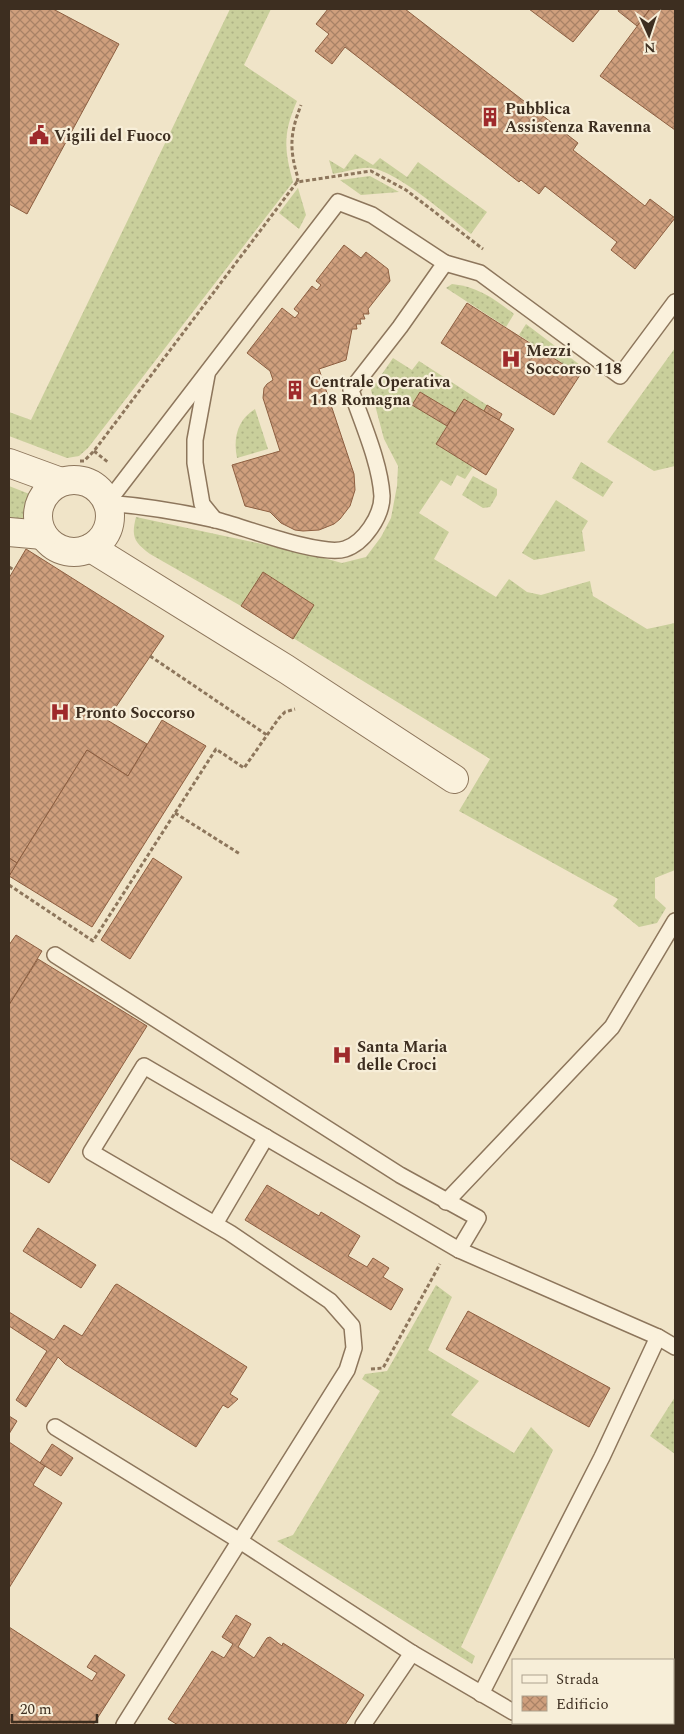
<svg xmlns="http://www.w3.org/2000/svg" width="684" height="1734" font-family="Spectral,serif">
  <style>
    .grass { fill: url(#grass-dots) }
    .building { fill: url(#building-cross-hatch); stroke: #8d5f41 }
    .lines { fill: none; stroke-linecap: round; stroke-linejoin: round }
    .lane-casing { stroke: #8d765c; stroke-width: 18 }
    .street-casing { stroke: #8d765c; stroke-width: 30 }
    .path { stroke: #8d765c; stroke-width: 3; stroke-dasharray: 4 2.5; stroke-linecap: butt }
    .lane { stroke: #faf1dc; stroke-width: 15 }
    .street { stroke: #faf1dc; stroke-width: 28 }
    .labels { text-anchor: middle; stroke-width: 4.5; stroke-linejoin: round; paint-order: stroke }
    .poi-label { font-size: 16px; font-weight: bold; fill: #3d2e20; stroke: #f7eed8; text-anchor: start }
  </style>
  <defs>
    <pattern id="grass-dots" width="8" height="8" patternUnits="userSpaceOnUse" patternTransform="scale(1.25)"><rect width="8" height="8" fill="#c9cf9b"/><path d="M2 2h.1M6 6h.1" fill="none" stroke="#aeb285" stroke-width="1.8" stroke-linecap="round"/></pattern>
    <pattern id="building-cross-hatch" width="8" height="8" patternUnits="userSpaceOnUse" patternTransform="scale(1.25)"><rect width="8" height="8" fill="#cf9f7d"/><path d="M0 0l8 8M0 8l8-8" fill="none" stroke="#a98266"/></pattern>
  </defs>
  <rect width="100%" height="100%" fill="#f0e4c8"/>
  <!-- grass -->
  <g class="grass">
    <path d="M230 9H271L244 65 297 101C283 133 284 149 293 182L88 448 79 456 67 458 9 436V412L31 420Z"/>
    <path d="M355 154 373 165 380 158 407 177 418 162 487 212 471 234C449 217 397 171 371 168 360 167 345 172 333 174L329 160 344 169Z"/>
    <polygon points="370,176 399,192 361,195 340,180"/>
    <polygon points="298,188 306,215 299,229 279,213"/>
    <path d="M452 284C476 286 495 299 514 314L506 327 446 288Z"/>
    <polygon points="526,324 584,368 580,375 519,335"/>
    <polygon points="675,348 675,466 654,471 607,442"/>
    <path d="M393 358 412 370 419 361 487 405 484 411 455 413 420 392 413 405 447 426 436 444 473 467 465 479 457 475 451 486 441 480 419 513 449 532 434 559 496 597 509 579 527 592 541 595 590 581 593 596 647 629 675 623V870L655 878V898L666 908 657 923 639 927 613 906 618 899 459 811 490 759 241 606 150 554C134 542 131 537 136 517L313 555 342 563 366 557 381 537 391 518 397 486 398 466 384 439 371 390Z"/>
    <path d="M255 409 268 449 237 458C233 439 237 420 255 409Z"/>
    <polygon points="581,462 613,482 603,497 572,478"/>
    <polygon points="473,476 497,489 497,495 490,507 483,508 462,495"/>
    <polygon points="9,486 32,495 23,520 9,518"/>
    <polygon points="556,500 588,521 582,531 585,551 534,560 522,553"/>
    <polygon points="436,1285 452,1297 428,1350 479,1381 451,1415 514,1453 531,1427 553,1450 461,1647 475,1656 472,1664 277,1541 293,1535 380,1391 362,1379 365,1374 387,1371"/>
    <polygon points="675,1397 675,1454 650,1436"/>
  </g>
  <!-- building -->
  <g class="building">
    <polygon points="9,9 53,9 119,44 27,214 9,204"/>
    <polygon points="328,9 405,9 578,143 573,150 645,206 650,199 675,218 635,269 611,250 617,242 545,186 539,194 521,180 519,182 345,47 332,64 315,51 329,34 316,24"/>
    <polygon points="529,9 600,9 573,42"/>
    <polygon points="619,9 650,9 637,26 618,11"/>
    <polygon points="650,9 675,9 675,130 600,76"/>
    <polygon points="344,245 361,258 366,252 388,269 390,281 368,309 369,314 363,314 365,319 360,319 361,324 356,324 357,329 352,329 346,360 319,369 354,474 355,490 350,506 340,519 334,524 319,530 303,531 295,530 281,523 270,512 245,506 232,465 280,451 263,398 264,388 267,384 273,380 270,371 247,353 282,308 295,318 299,313 294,309 312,286 317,290 321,285 316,281"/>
    <polygon points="467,303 580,375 554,415 441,343"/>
    <polygon points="420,392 455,413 447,426 412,405"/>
    <polygon points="464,399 514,429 486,475 436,444"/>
    <polygon points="487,405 502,414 499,420 484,411"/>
    <polygon points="26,549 164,636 107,720 147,744 128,776 87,750 17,863 9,858 9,578"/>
    <polygon points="263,572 314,605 293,639 241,606"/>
    <polygon points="162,720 206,746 92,927 9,876 87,750 128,776"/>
    <polygon points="9,858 17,863 9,876"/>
    <polygon points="153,858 182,877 130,959 101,940"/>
    <polygon points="16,935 42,951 9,1005 9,945"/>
    <polygon points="38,959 147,1026 49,1183 9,1158 9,1005"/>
    <polygon points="267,1185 319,1216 321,1212 360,1236 348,1256 367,1267 373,1258 389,1268 383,1277 403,1289 391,1310 245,1220"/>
    <polygon points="38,1228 96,1265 81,1288 23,1251"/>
    <polygon points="117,1284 247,1367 230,1394 238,1399 228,1408 223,1405 196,1447 65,1364 58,1357 26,1407 16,1400 47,1351 9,1326 9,1312 54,1340 64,1325 82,1336 115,1285"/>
    <polygon points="468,1311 610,1388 589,1427 446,1349"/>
    <polygon points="9,1416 17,1421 9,1434"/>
    <polygon points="9,1442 45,1466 33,1485 62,1503 9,1588"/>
    <polygon points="52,1444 73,1458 61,1476 40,1463"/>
    <polygon points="236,1615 251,1624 238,1647 254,1658 267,1638 270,1637 282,1646 283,1643 364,1695 345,1725 178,1725 168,1719 212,1651 224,1658 233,1644 222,1637"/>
    <polygon points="9,1627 92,1681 97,1673 87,1667 95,1655 125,1675 93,1725 9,1725"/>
  </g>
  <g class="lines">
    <defs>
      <g id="lane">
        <path d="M338 202 372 215 445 263 400 327 351 390C362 423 380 462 382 496 382 516 364 543 345 549 321 557 244 527 216 520 181 512 143 506 107 503Z"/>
        <polyline points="445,263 480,273 620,376 675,302"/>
        <polyline points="207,375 195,440 195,463 202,504 215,520"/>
        <polyline points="55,955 400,1175 478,1218 459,1250 658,1337 602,1457 481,1694"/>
        <polyline points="446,1202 612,1027 675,921"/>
        <polyline points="215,1224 266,1137"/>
        <polyline points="658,1337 675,1347"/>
        <polyline points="55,1427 240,1541 412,1653 513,1712"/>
        <polyline points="530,1723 535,1725"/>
        <polyline points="124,1725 347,1370 354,1348 352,1326 330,1301 230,1233 91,1152 144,1066 459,1250"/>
        <polyline points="363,1725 412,1653"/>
      </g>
      <g id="street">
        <polyline points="9,463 61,482"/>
        <circle cx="74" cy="516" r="36"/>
        <polyline points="9,532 43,535"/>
        <polyline points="91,548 286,669 454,779"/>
      </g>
    </defs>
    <!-- lane casing -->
    <use href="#lane" class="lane-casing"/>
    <!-- street casing -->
    <use href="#street" class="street-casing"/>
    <!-- path -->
    <g class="path">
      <path d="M297 182 298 178C289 149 290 133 301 105"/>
      <polyline points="94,451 109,463"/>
      <polyline points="80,461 84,461 94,451 297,182 371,171 406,190 483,249"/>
      <polyline points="9,567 14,570"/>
      <polyline points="150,656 267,735"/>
      <polyline points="175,813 240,854"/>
      <polyline points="9,885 93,941 216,749 244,768 279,718 285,712 295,709"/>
      <polyline points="371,1369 383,1368 440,1264"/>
      <polyline points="560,1723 564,1725"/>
    </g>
    <!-- lane -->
    <use href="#lane" class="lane"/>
    <!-- street -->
    <use href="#street" class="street"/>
  </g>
  <!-- icons -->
  <defs>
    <symbol id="building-bare" viewBox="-9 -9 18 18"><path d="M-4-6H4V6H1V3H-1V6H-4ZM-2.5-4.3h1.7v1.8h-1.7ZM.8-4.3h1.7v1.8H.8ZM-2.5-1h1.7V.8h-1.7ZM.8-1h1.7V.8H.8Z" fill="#9e2a2b" stroke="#f7eed8" stroke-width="2.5" paint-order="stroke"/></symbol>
    <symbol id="civic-bare" viewBox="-9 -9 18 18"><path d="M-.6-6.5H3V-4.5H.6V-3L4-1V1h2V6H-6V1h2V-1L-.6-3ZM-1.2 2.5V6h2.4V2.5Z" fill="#9e2a2b" stroke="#f7eed8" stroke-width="2.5" paint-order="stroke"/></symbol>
    <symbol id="hospital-bare" viewBox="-9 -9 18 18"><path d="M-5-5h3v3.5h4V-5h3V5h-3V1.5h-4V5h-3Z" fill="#9e2a2b" stroke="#f7eed8" stroke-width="2.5" paint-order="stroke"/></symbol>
  </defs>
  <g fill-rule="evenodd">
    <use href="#building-bare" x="476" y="103" width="28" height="28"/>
    <use href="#civic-bare" x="25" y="121" width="28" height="28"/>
    <use href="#hospital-bare" x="497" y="345" width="28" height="28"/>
    <use href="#building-bare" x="281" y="376" width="28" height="28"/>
    <use href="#hospital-bare" x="46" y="698" width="28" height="28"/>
    <use href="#hospital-bare" x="328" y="1041" width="28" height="28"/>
  </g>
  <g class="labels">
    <!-- poi labels -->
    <g class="poi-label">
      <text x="505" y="114">Pubblica<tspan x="505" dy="18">Assistenza Ravenna</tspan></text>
      <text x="54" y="141">Vigili del Fuoco</text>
      <text x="526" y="356">Mezzi<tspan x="526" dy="18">Soccorso 118</tspan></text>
      <text x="310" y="387">Centrale Operativa<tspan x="310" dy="18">118 Romagna</tspan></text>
      <text x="75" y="718">Pronto Soccorso</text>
      <text x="357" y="1052">Santa Maria<tspan x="357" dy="18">delle Croci</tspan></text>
    </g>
  </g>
  <!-- border -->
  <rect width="684" height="1734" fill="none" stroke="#3d2e20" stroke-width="20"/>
  <!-- legend -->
  <rect x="512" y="1659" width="162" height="65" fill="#f7eed8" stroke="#ada18e"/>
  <rect x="522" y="1675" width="25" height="8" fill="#faf1dc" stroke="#ada18e"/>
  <text x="556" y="1684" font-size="15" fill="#3d2e20">Strada</text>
  <rect x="522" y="1696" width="25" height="15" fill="url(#building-cross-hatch)" stroke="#ada18e"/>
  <text x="556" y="1709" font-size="15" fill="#3d2e20">Edificio</text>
  <!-- north arrow -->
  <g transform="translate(649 35) rotate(177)" stroke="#f7eed8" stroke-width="4" paint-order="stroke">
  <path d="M0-4L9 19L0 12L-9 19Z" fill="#3d2e20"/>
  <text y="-8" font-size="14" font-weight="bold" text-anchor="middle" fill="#3d2e20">N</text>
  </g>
  <!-- scale -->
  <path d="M12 1714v8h85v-8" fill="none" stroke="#3d2e20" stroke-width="2.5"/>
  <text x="20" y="1714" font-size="15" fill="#3d2e20" stroke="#f7eed8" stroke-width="4" paint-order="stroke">20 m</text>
</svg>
